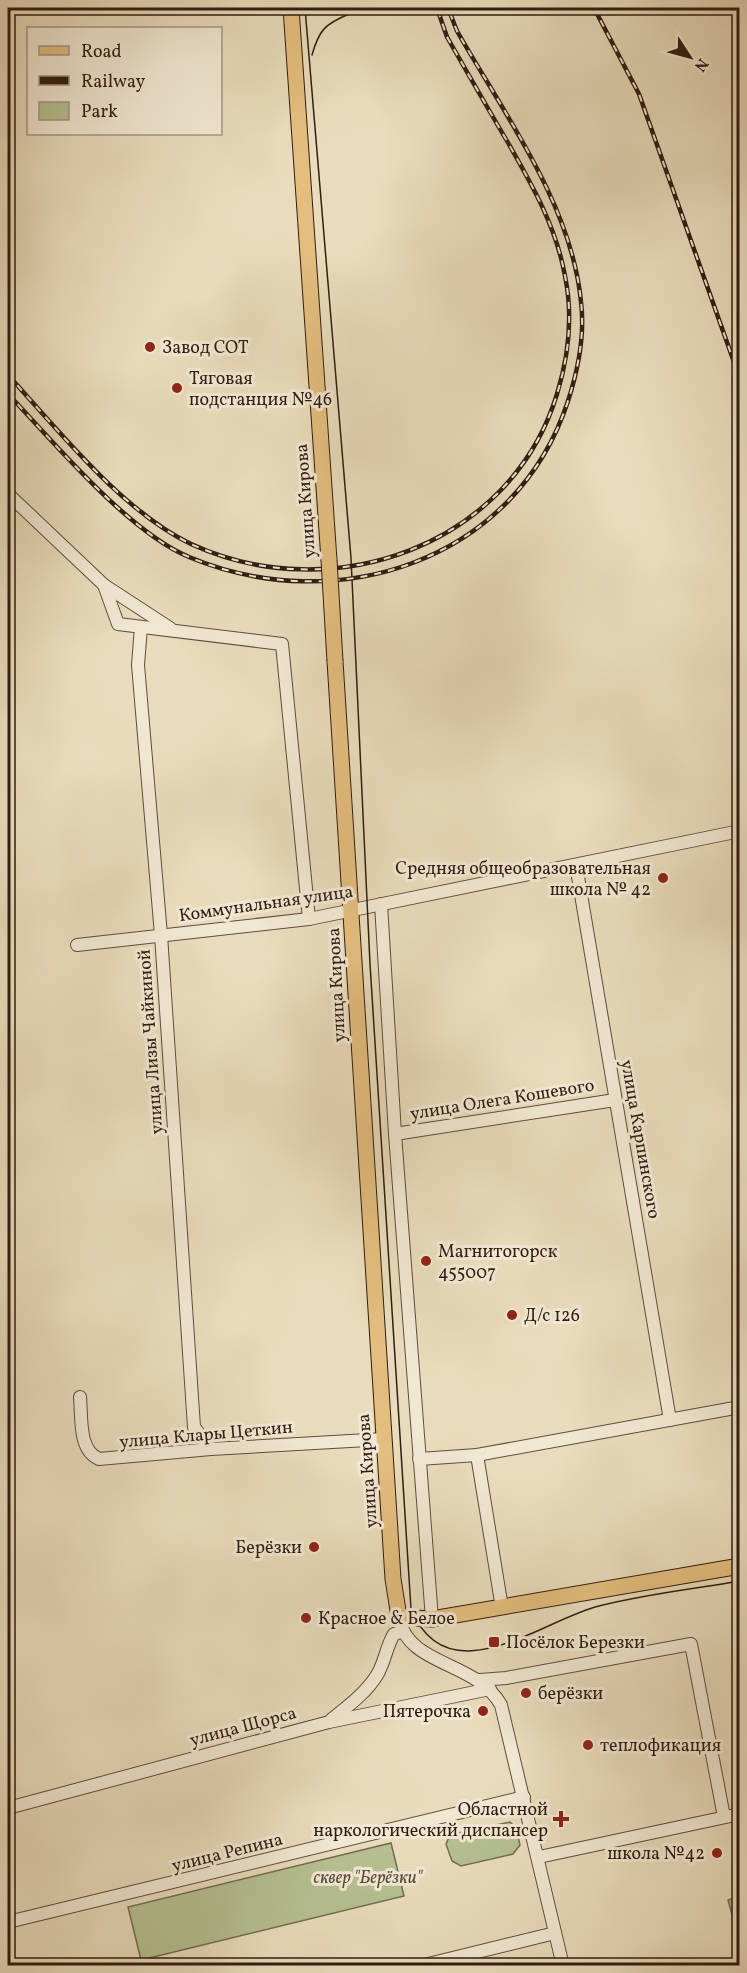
<svg xmlns="http://www.w3.org/2000/svg" width="747" height="1973" font-family="Vollkorn,serif">
  <style>
    .green { fill: #b5c092; stroke: #736e52; stroke-width: 1.5 }
    .lines { fill: none; stroke-linecap: round; stroke-linejoin: round }
    .minor-casing { stroke: #5f4c3c; stroke-width: 14 }
    .major-casing { stroke: #311c11; stroke-width: 17 }
    .minor { stroke: #f1e8d3; stroke-width: 12 }
    .major { stroke: #e4be7e; stroke-width: 15 }
    .tram { stroke: #311c11; stroke-width: 1.5 }
    .rail-casing { stroke: #311c11; stroke-width: 4.5 }
    .rail { stroke: #f1e8d3; stroke-width: 2; stroke-dasharray: 7; stroke-linecap: butt }
    .major-bridge-casing { stroke: #311c11; stroke-width: 17; stroke-linecap: butt }
    .major-bridge { stroke: #e4be7e; stroke-width: 15 }
    .poi-dot { fill: #8f2418; stroke: #f1e8d3; stroke-width: 2 }
    .labels { text-anchor: middle; stroke-width: 6; stroke-linejoin: round; paint-order: stroke }
    .poi-label { font-size: 18px; fill: #311c11; stroke: #f1e8d3; text-anchor: start }
    .street-label { font-size: 18px; fill: #311c11; stroke: #f1e8d3 }
    .park-label { font-size: 18px; font-style: italic; fill: #594d38; stroke: #f1e8d3 }
  </style>
  <rect width="100%" height="100%" fill="#e9dcbc"/>
  <filter id="stains"><feTurbulence type="fractalNoise" baseFrequency=".00333" numOctaves="4"/><feColorMatrix values="0 0 0 0 .2 0 0 0 0 .09 0 0 0 0 .02 0 0 0 .5 -.17"/></filter>
  <radialGradient id="worn" r=".72"><stop offset=".6" stop-color="#630" stop-opacity="0"/><stop offset="1" stop-color="#630" stop-opacity=".3"/></radialGradient>
  <!-- green -->
  <g class="green">
    <polygon points="510,1822 516,1828 520,1845 513,1854 461,1866 452,1861 446,1844 450,1835"/>
    <polygon points="391,1843 404,1896 141,1960 128,1907"/>
    <polygon points="739,1897 740,1897 739,1941 728,1900"/>
  </g>
  <g class="lines">
    <defs>
      <g id="minor">
        <polyline points="8,494 104,585 118,624 282,644 309,919"/>
        <polyline points="104,585 170,628"/>
        <polyline points="141,627 138,665 161,935 194,1427 211,1449"/>
        <polyline points="576,865 670,1420"/>
        <polyline points="381,904 395,1134 432,1619"/>
        <polyline points="77,945 309,919 740,831"/>
        <polyline points="395,1134 615,1100"/>
        <path d="M80 1397C82 1418 78 1450 99 1459L211 1449 385 1439"/>
        <polyline points="477,1455 502,1608"/>
        <polyline points="419,1459 477,1455 740,1407"/>
        <path d="M399 1617C407 1667 476 1660 501 1705L563 1966"/>
        <polyline points="480,1680 506,1678 691,1644 724,1817"/>
        <path d="M332 1719C348 1706 366 1693 377 1675 385 1662 386 1647 394 1634L401 1632"/>
        <polyline points="8,1808 329,1722 490,1689"/>
        <polyline points="539,1857 740,1814"/>
        <polyline points="8,1922 524,1797"/>
        <polyline points="420,1966 555,1933"/>
      </g>
      <g id="major">
        <polyline points="291,8 329,560"/>
        <polyline points="335,661 393,1579 399,1617 432,1619 740,1566"/>
      </g>
    </defs>
    <!-- minor casing -->
    <use href="#minor" class="minor-casing"/>
    <!-- major casing -->
    <use href="#major" class="major-casing"/>
    <!-- minor -->
    <use href="#minor" class="minor"/>
    <!-- major -->
    <use href="#major" class="major"/>
    <!-- tram -->
    <g class="tram">
      <path d="M305 8 351 558 370 964 411 1609C448 1698 542 1620 599 1606 645 1594 693 1589 740 1581"/>
      <path d="M318 8C332 18 346 15 361 8"/>
      <path d="M312 55C319 30 325 24 349 14"/>
    </g>
    <defs>
      <g id="rail">
        <polyline points="594,8 639,94 740,379"/>
        <path d="M8 375C60 432 122 511 191 544 332 609 511 546 557 394 569 355 573 315 565 276 556 226 532 185 507 141 487 107 467 72 447 37L437 8"/>
        <path d="M8 394C55 443 127 531 189 557 337 619 516 561 568 401 578 370 585 334 581 302 572 205 504 114 457 31L448 8"/>
      </g>
    </defs>
    <!-- rail casing -->
    <use href="#rail" class="rail-casing"/>
    <!-- rail -->
    <use href="#rail" class="rail"/>
    <defs>
      <polyline id="major-bridge" points="329,560 335,661"/>
    </defs>
    <!-- major-bridge casing -->
    <use href="#major-bridge" class="major-bridge-casing"/>
    <!-- major-bridge -->
    <use href="#major-bridge" class="major-bridge"/>
  </g>
  <!-- markers -->
  <g class="poi-dot">
    <circle cx="150" cy="347" r="6"/>
    <circle cx="177" cy="388" r="6"/>
    <circle cx="663" cy="878" r="6"/>
    <circle cx="426" cy="1261" r="6"/>
    <circle cx="512" cy="1315" r="6"/>
    <circle cx="314" cy="1547" r="6"/>
    <circle cx="306" cy="1618" r="6"/>
    <rect x="488" y="1636" width="12" height="12" rx="3"/>
    <circle cx="526" cy="1693" r="6"/>
    <circle cx="483" cy="1711" r="6"/>
    <circle cx="588" cy="1745" r="6"/>
    <path d="M558 1810h6v6h6v6h-6v6h-6v-6h-6v-6h6z"/>
    <circle cx="717" cy="1853" r="6"/>
  </g>
  <g class="labels">
    <!-- poi labels -->
    <g class="poi-label">
      <text x="162" y="353">Завод СОТ</text>
      <text x="189" y="384">Тяговая<tspan x="189" dy="21">подстанция №46</tspan></text>
      <text x="651" y="874" text-anchor="end">Средняя общеобразовательная<tspan x="651" dy="21">школа № 42</tspan></text>
      <text x="438" y="1257">Магнитогорск<tspan x="438" dy="21">455007</tspan></text>
      <text x="524" y="1321">Д/с 126</text>
      <text x="302" y="1553" text-anchor="end">Берёзки</text>
      <text x="318" y="1624">Красное &amp; Белое</text>
      <text x="506" y="1648">Посёлок Березки</text>
      <text x="538" y="1699">берёзки</text>
      <text x="471" y="1717" text-anchor="end">Пятерочка</text>
      <text x="600" y="1751">теплофикация</text>
      <text x="548" y="1815" text-anchor="end">Областной<tspan x="548" dy="21">наркологический диспансер</tspan></text>
      <text x="705" y="1859" text-anchor="end">школа №42</text>
    </g>
    <!-- street labels -->
    <g class="street-label">
      <text transform="translate(305 501) rotate(-94)" y="6">улица Кирова</text>
      <text transform="translate(266 903) rotate(-8)" y="6">Коммунальная улица</text>
      <text transform="translate(336 985) rotate(-93)" y="6">улица Кирова</text>
      <text transform="translate(150 1042) rotate(-94)" y="6">улица Лизы Чайкиной</text>
      <text transform="translate(502 1099) rotate(-9)" y="6">улица Олега Кошевого</text>
      <text transform="translate(641 1139) rotate(80)" y="6">улица Карпинского</text>
      <text transform="translate(206 1434) rotate(-5)" y="6">улица Клары Цеткин</text>
      <text transform="translate(367 1471) rotate(-94)" y="6">улица Кирова</text>
      <text transform="translate(243 1726) rotate(-15)" y="6">улица Щорса</text>
      <text transform="translate(227 1852) rotate(-14)" y="6">улица Репина</text>
    </g>
    <!-- park labels -->
    <g class="park-label">
      <text x="368" y="1883">сквер "Берёзки"</text>
    </g>
  </g>
  <!-- margin -->
  <rect width="747" height="1973" fill="none" stroke="#e9dcbc" stroke-width="30"/>
  <rect x="9" y="9" width="729" height="1955" fill="none" stroke="#311c11" stroke-width="3"/>
  <rect x="15" y="15" width="717" height="1943" fill="none" stroke="#311c11" stroke-width="1.5"/>
  <!-- legend -->
  <rect x="27" y="27" width="195" height="108" fill="#f1e8d3" stroke="#a49685" stroke-width="1.5"/>
  <rect x="39" y="46" width="30" height="9" fill="#e4be7e" stroke="#a49685" stroke-width="1.5"/>
  <text x="81" y="57" font-size="18" fill="#311c11">Road</text>
  <rect x="39" y="76" width="30" height="9" fill="#311c11" stroke="#a49685" stroke-width="1.5"/>
  <text x="81" y="87" font-size="18" fill="#311c11">Railway</text>
  <rect x="39" y="102" width="30" height="18" fill="#b5c092" stroke="#a49685" stroke-width="1.5"/>
  <text x="81" y="117" font-size="18" fill="#311c11">Park</text>
  <!-- north arrow -->
  <g transform="translate(690 57) rotate(126)" stroke="#f1e8d3" stroke-width="4.5" paint-order="stroke">
  <path d="M0-4.5L10 22L0 15L-10 22Z" fill="#311c11"/>
  <text y="-9" font-size="16" font-weight="bold" text-anchor="middle" fill="#311c11">N</text>
  </g>
  <rect width="100%" height="100%" filter="url(#stains)"/>
  <rect width="100%" height="100%" fill="url(#worn)"/>
</svg>
